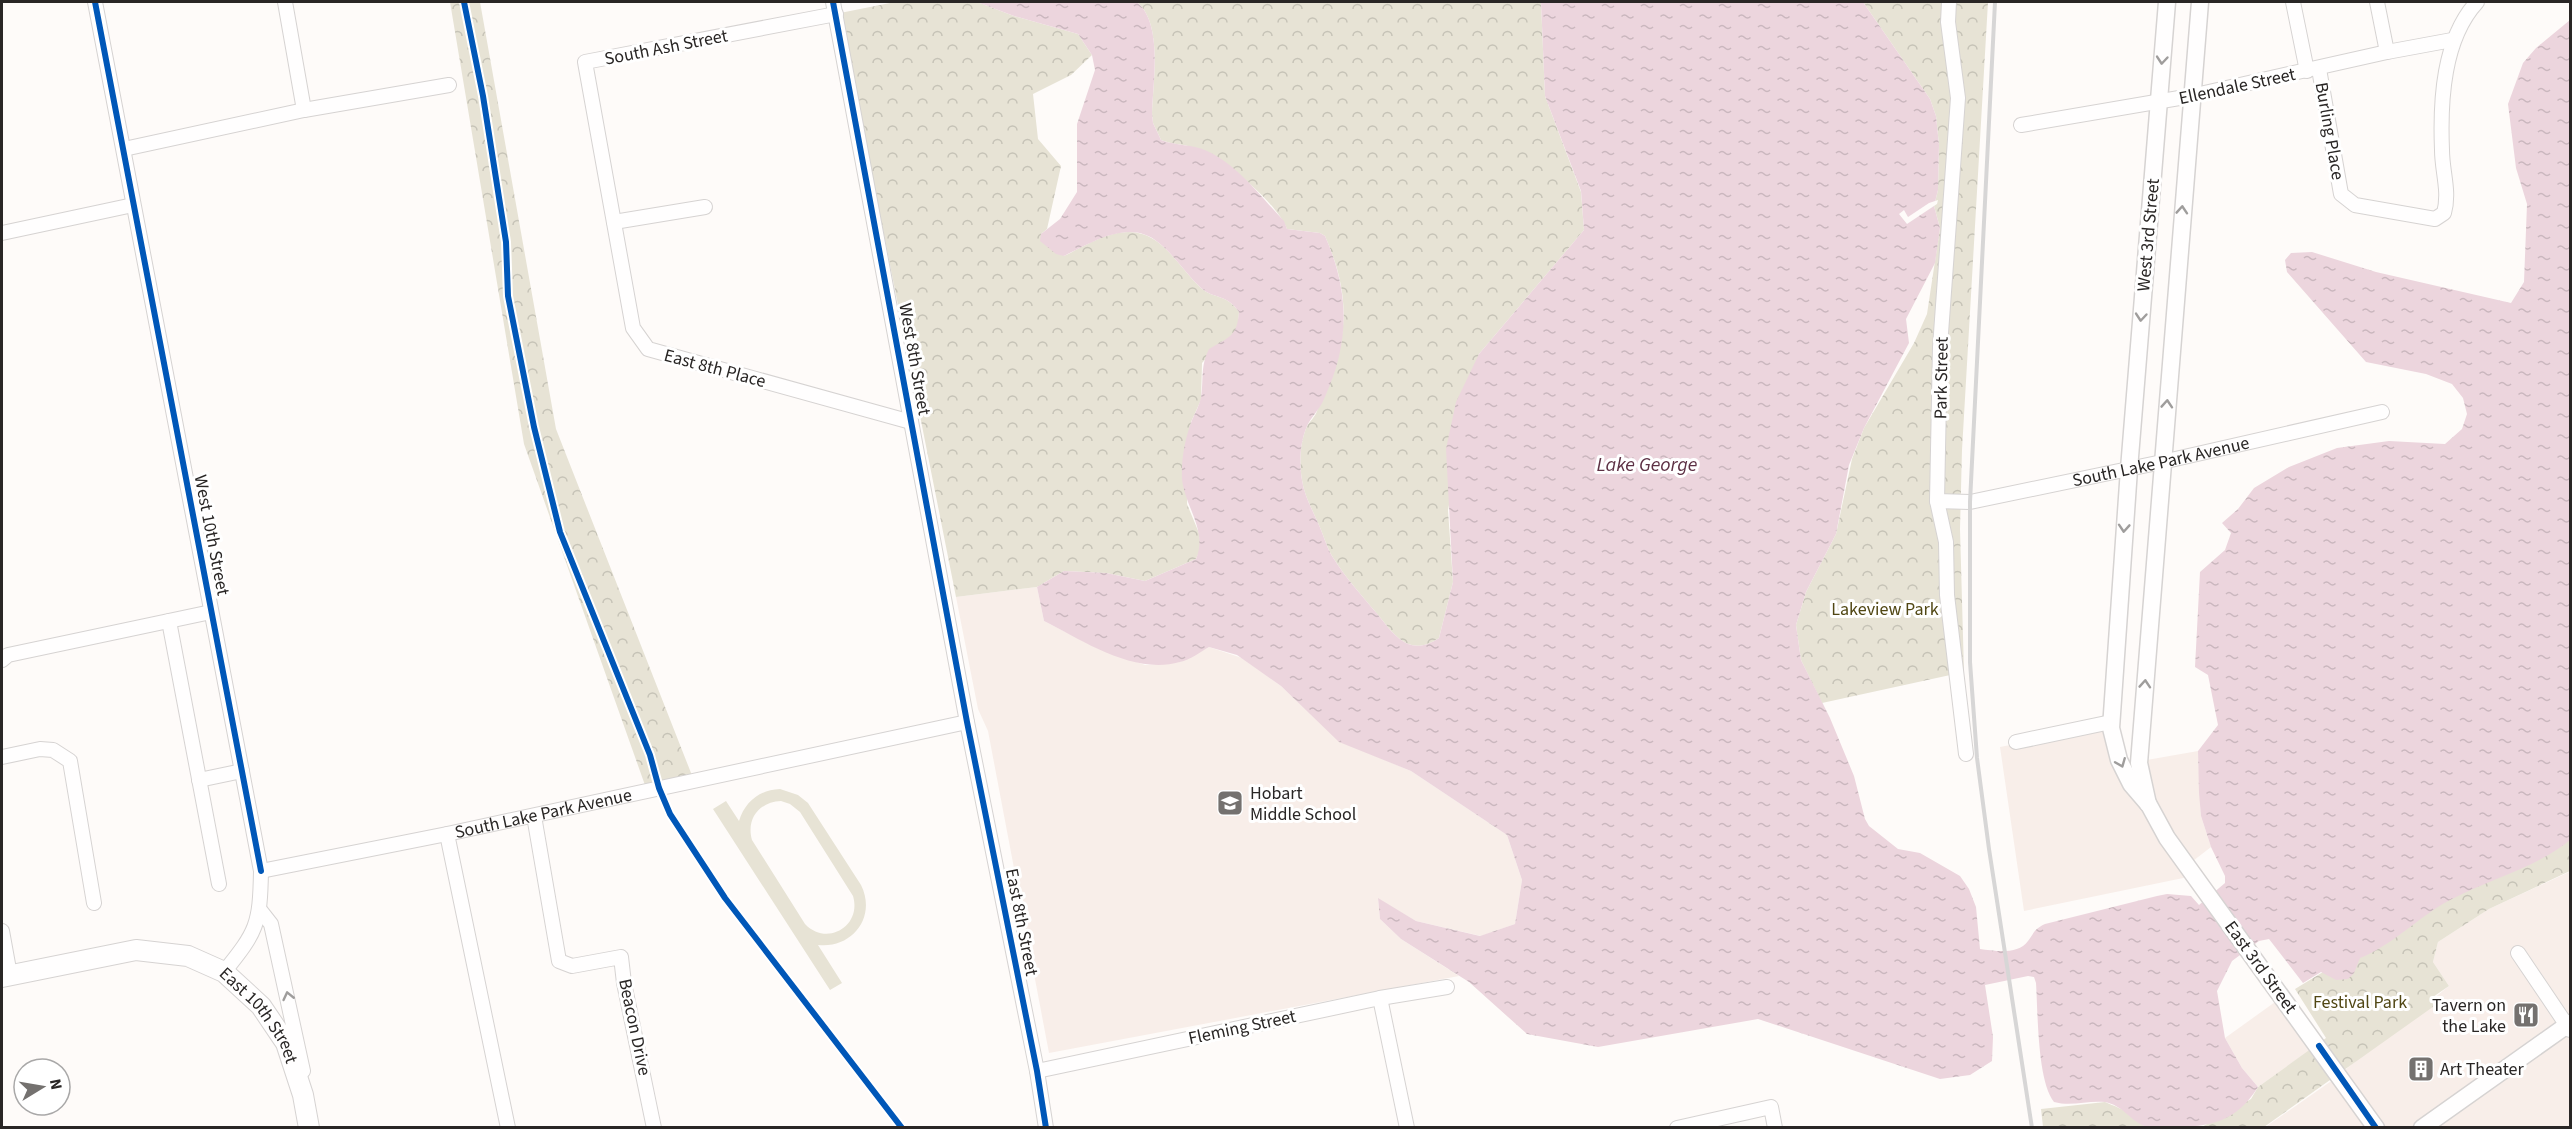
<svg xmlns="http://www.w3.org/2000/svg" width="2572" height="1129" font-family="'Source Sans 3',sans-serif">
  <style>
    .built { fill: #f8eee9 }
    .grass { fill: #e7e3d5; fill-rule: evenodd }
    .park { fill: url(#park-crowns) }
    .water { fill: url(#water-ripples) }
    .pier { fill: #fefbf9 }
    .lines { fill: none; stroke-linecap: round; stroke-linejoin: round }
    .minor-casing { stroke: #d6d3d2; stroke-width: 16 }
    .tertiary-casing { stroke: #d6d3d2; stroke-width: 19 }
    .secondary-casing { stroke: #d6d3d2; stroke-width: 22 }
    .minor { stroke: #fffefe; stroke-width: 14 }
    .tertiary { stroke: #fffefe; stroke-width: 16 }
    .secondary { stroke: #fffefe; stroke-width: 20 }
    .rail { stroke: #d7d6d6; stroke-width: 4 }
    .cycleway-casing { stroke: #fff; stroke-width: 10 }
    .cycleway { stroke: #0057b8; stroke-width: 6 }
    .oneway { stroke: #9f9d9c }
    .labels { text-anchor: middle; stroke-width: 6; stroke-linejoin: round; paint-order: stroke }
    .street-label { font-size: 18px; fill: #292625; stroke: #fff }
    .park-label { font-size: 18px; fill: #514714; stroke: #fff }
    .poi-label { font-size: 18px; fill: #292625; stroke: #fff; text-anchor: start }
    .water-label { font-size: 20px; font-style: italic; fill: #5d3044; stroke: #fff }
  </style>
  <defs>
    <pattern id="park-crowns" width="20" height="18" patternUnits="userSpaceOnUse" patternTransform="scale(1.5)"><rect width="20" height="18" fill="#e7e3d5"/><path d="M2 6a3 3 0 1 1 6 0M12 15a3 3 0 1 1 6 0" fill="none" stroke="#c6c3b7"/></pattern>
    <pattern id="water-ripples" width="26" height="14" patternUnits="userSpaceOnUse" patternTransform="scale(1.5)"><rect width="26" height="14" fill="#ecd5dd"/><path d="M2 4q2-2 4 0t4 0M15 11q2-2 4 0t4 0" fill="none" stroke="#cab7be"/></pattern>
  </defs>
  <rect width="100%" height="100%" fill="#fefbf9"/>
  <!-- built -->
  <g class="built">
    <polygon points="1037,587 1044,621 1097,648 1145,665 1180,662 1209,647 1242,658 1281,686 1339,741 1411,771 1507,835 1522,880 1515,924 1481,936 1416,921 1378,899 1380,919 1401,939 1459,976 1049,1053 988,731 978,709 956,597"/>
    <polygon points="2109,725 2111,737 2193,876 2024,911 2000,747"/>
    <polygon points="2198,751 2201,816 2211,847 2189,864 2166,832 2141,761"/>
    <polygon points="2569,872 2570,1021 2420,1127 2378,1127 2340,1074 2449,986 2433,962 2438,942 2489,909"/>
    <polygon points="2282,997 2316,1046 2258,1087 2242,1068 2225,1038"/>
    <polygon points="2566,1027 2570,1034 2570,1127 2425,1128"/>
    <polygon points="2337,1077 2373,1128 2264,1128"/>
  </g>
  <!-- grass -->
  <path class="grass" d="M780 789 798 795 808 803 861 885C877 917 852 949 818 945L842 983 830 990 713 809 726 801 739 821C745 802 759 790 780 789ZM781 801 790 804 800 812 853 896C862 926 827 947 805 924L752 840C746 819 759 802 781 801Z"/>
  <!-- park -->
  <g class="park">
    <polygon points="450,2 480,2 556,429 693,778 646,788 524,444"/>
    <path d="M895 2H977L1014 16 1078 34 1092 55 1071 75 1033 94 1038 139 1061 166 1047 229 1041 234 1064 256C1094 241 1128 218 1159 243 1175 256 1186 274 1201 288 1215 300 1226 293 1239 312L1238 328 1228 340 1221 342 1202 363 1201 400 1191 422 1187 504 1199 533 1201 548 1196 559 1145 581 1106 573 1064 571 1037 587 956 597 840 13Z"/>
    <path d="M1137 2H1541L1545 96 1581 192 1584 230 1479 354 1448 510 1453 582 1439 638C1414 655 1399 642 1383 621 1366 600 1346 579 1332 556 1326 546 1323 533 1318 523 1312 509 1304 495 1302 480 1299 463 1300 442 1307 426 1310 421 1315 417 1317 411 1346 345 1355 305 1325 236L1320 233 1287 229C1275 200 1220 154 1188 146 1179 144 1171 144 1161 140L1153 123 1152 113C1153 81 1163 24 1137 2Z"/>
    <polygon points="1863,2 1988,2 1962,450 1960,529 1964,672 1822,703 1801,660 1796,625 1806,592 1836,534 1852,459 1864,428 1914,343 1927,314 1940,228 1934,206 1938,190 1939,145 1936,116 1930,99"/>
    <polygon points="2570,822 2570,871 2489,909 2438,942 2433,962 2449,986 2433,997 2437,1004 2264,1127 2200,1128 2251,1099 2258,1087 2326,1038 2295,989"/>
    <path d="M2105 1102C2114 1106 2124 1109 2132 1116 2138 1121 2141 1125 2148 1127H2043L2041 1109Z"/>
  </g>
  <!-- water -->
  <path class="water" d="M977 2H1137C1163 24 1153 81 1152 113L1153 123 1161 140C1176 146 1193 144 1207 151 1238 165 1261 197 1284 221L1287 229 1320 233 1325 236C1350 293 1350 343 1324 399 1320 409 1311 417 1307 426 1300 442 1299 463 1302 480 1304 495 1312 509 1318 523 1323 533 1326 546 1332 556 1346 579 1366 600 1383 621 1399 642 1414 655 1439 638L1453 582 1446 449 1456 402 1479 354 1584 230 1581 191 1545 96 1541 2H1863L1930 99 1936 116 1939 145 1938 190 1934 206 1940 228 1935 263 1906 319 1909 343 1864 428 1849 465 1836 534 1806 592 1796 625 1801 660 1830 718 1854 776 1865 819 1869 826 1898 849 1920 853 1960 876 1969 889 1976 907 1980 949C1995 951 2018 955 2028 941 2034 933 2034 929 2045 924L2157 896 2167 894 2191 896 2199 905 2225 883V876L2211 847 2201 816 2199 793 2198 751 2218 725 2208 675 2195 667 2200 572 2225 550 2231 533 2222 523 2238 509 2254 488 2289 467 2337 448 2389 441 2445 444 2462 429 2467 414 2463 398 2452 384 2426 374 2366 362 2287 272 2285 260 2291 253 2312 252 2376 272 2511 303 2524 282 2527 204 2516 168 2508 104 2523 63 2536 48 2570 20V840C2536 868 2489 879 2450 900 2418 917 2393 945 2360 958L2354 973 2348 979 2336 980 2321 972 2303 983 2269 939 2259 941 2232 961 2217 991 2225 1038 2242 1068 2258 1087C2236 1122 2211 1127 2172 1127 2163 1127 2152 1129 2144 1126 2130 1120 2122 1105 2105 1102 2088 1100 2072 1107 2054 1102 2037 1080 2038 1012 2036 983L2034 977 2028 976 1985 985 1993 1037 1992 1061 1970 1075 1940 1079 1758 1019 1598 1047 1527 1034 1469 982 1401 939 1380 919 1378 898 1416 921 1480 936 1515 924 1522 880 1507 835 1411 771 1339 742 1281 686 1237 655 1209 647C1200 652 1190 660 1180 662 1133 675 1084 641 1044 621L1037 587 1064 571 1106 573 1145 581 1196 559C1208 531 1185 507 1182 479 1181 460 1185 438 1192 420 1195 413 1199 406 1201 398 1204 379 1200 367 1209 349 1229 337 1237 337 1239 312 1226 293 1215 300 1201 288 1186 274 1175 256 1159 243 1129 218 1094 242 1064 256L1056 254 1040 241 1041 234 1060 219 1077 192V124L1095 70 1092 55 1078 34 1014 16Z"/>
  <!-- pier -->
  <polygon class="pier" points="1938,200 1937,204 1907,224 1899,214 1904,210 1908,217 1929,203"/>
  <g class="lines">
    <defs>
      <g id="minor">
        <path d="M95 2 261 871C260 925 257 931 224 972"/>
        <polyline points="285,2 304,110"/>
        <polyline points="833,2 967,722 1037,1071 1046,1128"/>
        <polyline points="1949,2 1948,22 1958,98 1940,347 1937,501 1946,542 1947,595 1966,754"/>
        <polyline points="2293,2 2307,71"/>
        <polyline points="2377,2 2387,52"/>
        <polyline points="836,14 585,62 633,328 648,349 911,422"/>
        <path d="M2319 69 2341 194 2355 205 2435 219 2444 213C2450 191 2442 172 2442 150 2440 101 2443 39 2477 2"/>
        <polyline points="2021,125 2191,96 2387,52 2452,40"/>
        <polyline points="124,149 304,110 449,85"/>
        <polyline points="614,222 705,207"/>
        <polyline points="2,233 133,205"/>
        <path id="s1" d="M1937 501 1970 502 2162 462 2382 412"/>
        <polyline points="169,621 219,884"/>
        <polyline points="2,660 8,655 211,612"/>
        <polyline points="2016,742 2111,722"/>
        <polyline points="2,757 40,749 53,750 70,761 94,903"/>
        <polyline points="199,780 242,771"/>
        <polyline points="534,816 559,961 572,966 621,957 624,983 654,1128"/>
        <polyline points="447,834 508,1128"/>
        <path id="s2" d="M261 871 447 834 967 722"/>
        <polyline points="260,910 271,924 303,1071"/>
        <polyline points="2,931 10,975"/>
        <polyline points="2518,953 2570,1030"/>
        <polyline points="1380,998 1407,1128"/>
        <polyline points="1037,1071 1380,998 1447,987"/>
        <polyline points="1677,1128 1771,1107 1775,1128"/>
      </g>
      <g id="tertiary">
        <polyline points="2167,2 2129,469 2111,728 2119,760 2131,784 2149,805 2167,838 2376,1128"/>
        <polyline points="2148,804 2139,763 2200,2"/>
        <polyline points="2422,1128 2570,1023"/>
      </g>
      <g id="secondary">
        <path id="s3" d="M2 977 136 950 188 956 224 972 261 1006 286 1043 303 1095 309 1128"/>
      </g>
    </defs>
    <!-- minor casing -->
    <use href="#minor" class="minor-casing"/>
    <!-- tertiary casing -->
    <use href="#tertiary" class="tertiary-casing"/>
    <!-- secondary casing -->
    <use href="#secondary" class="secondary-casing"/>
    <!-- minor -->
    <use href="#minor" class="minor"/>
    <!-- tertiary -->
    <use href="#tertiary" class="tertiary"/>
    <!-- secondary -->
    <use href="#secondary" class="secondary"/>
    <!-- rail -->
    <polyline class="rail" points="1995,2 1970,502 1970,662 1977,758 1989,849 2032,1128"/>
    <defs>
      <g id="cycleway">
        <polyline points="95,2 261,871"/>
        <polyline points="464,2 483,96 506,242 508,296 534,427 560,532 650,755 659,788 670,814 725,898 902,1128"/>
        <polyline points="833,2 967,722 1037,1071 1046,1128"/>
        <polyline points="2319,1046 2376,1128"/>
      </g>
    </defs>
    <!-- cycleway casing -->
    <use href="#cycleway" class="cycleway-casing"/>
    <!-- cycleway -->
    <use href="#cycleway" class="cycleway"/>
  </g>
  <!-- one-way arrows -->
  <defs><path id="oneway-chevron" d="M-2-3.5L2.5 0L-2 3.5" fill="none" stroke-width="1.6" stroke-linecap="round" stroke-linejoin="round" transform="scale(1.5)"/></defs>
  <g class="oneway">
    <use href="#oneway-chevron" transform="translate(2162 60) rotate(95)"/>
    <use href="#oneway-chevron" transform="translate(2182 210) rotate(-86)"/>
    <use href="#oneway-chevron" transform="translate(2141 317) rotate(95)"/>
    <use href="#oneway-chevron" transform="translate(2167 404) rotate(-86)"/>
    <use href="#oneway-chevron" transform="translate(2124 528) rotate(94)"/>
    <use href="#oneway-chevron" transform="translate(2145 684) rotate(-86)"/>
    <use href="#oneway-chevron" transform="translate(2121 763) rotate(68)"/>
    <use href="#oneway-chevron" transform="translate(288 996) rotate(-103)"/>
  </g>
  <!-- icons -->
  <defs>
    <symbol id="school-square" viewBox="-11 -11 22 22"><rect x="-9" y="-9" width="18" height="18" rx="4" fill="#74716f" stroke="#fff"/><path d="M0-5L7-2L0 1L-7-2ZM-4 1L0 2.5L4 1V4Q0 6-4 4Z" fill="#fff"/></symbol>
    <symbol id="restaurant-square" viewBox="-11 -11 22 22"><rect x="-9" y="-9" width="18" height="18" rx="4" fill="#74716f" stroke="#fff"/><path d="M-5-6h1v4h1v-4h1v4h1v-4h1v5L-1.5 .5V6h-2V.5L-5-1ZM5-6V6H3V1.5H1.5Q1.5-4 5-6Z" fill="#fff"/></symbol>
    <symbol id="building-square" viewBox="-11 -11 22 22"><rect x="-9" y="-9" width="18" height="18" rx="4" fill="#74716f" stroke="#fff"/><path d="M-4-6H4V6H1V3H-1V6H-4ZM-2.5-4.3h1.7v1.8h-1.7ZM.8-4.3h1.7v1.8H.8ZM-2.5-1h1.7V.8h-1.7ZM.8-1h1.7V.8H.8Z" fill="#fff"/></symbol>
  </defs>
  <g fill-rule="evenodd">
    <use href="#school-square" x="1215" y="788" width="30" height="30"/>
    <use href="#restaurant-square" x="2511" y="1000" width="30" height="30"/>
    <use href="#building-square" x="2406" y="1054" width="30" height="30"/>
  </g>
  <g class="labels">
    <!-- street labels -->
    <g class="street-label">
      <text transform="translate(666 47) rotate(-11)" y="6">South Ash Street</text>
      <text transform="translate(2237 86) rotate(-12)" y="6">Ellendale Street</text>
      <text transform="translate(2330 131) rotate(80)" y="6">Burling Place</text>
      <text transform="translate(2148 235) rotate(-85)" y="6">West 3rd Street</text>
      <text transform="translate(915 359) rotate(80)" y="6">West 8th Street</text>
      <text transform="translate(715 368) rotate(15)" y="6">East 8th Place</text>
      <text transform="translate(1941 378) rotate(-89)" y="6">Park Street</text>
      <text dy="6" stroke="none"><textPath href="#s1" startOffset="228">South Lake Park Avenue</textPath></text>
      <text transform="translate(212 535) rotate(79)" y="6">West 10th Street</text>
      <text dy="6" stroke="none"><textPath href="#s2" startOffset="288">South Lake Park Avenue</textPath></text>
      <text transform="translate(1022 922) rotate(79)" y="6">East 8th Street</text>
      <text transform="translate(2261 967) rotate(54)" y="6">East 3rd Street</text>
      <text dy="6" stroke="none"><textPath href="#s3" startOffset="285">East 10th Street</textPath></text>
      <text transform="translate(635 1027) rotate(78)" y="6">Beacon Drive</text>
      <text transform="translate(1242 1027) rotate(-12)" y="6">Fleming Street</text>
    </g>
    <!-- park labels -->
    <g class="park-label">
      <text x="1885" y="615">Lakeview Park</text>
      <text x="2360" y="1008">Festival Park</text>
    </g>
    <!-- poi labels -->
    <g class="poi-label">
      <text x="1250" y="799">Hobart<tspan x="1250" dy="21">Middle School</tspan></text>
      <text x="2506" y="1011" text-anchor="end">Tavern on<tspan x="2506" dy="21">the Lake</tspan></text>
      <text x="2440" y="1075">Art Theater</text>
    </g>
    <!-- water labels -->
    <g class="water-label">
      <text x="1647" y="471">Lake George</text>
    </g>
  </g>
  <!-- border -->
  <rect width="2572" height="1129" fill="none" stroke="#292625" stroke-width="6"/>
  <!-- north arrow -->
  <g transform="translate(42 1087) rotate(79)"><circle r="28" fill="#ffffff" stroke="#a9a8a8" stroke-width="1.5"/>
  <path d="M0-4.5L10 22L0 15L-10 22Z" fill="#74716f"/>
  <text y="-9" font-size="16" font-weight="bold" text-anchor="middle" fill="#292625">N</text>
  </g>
</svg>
